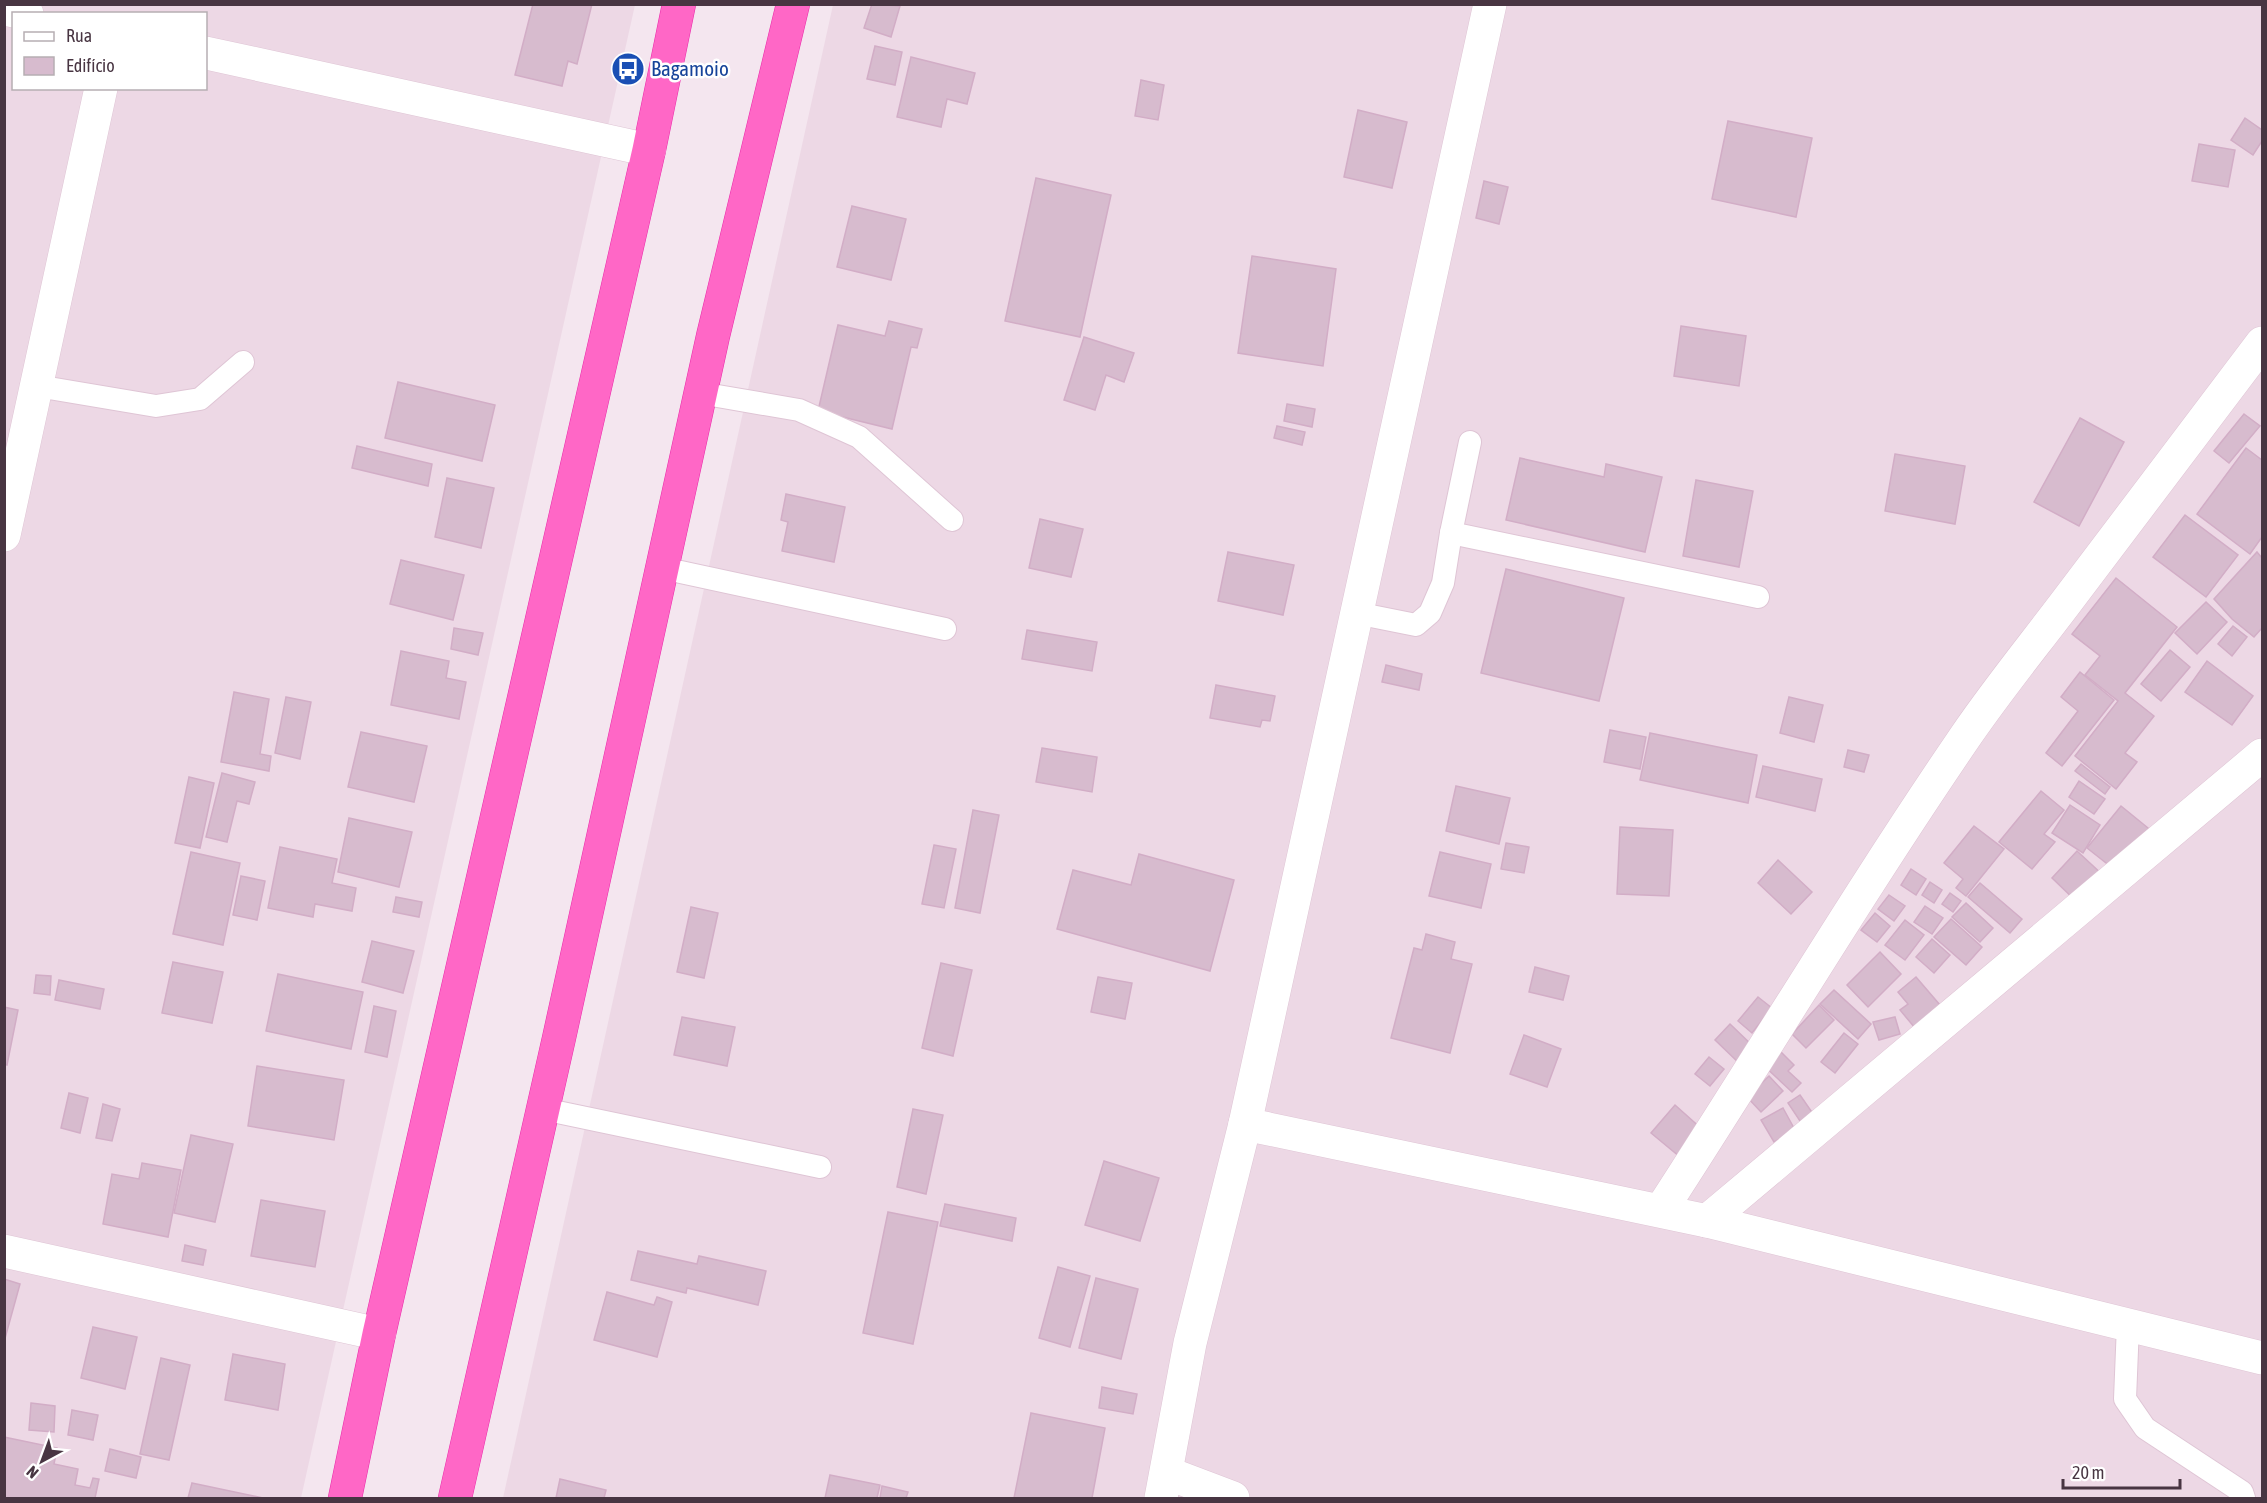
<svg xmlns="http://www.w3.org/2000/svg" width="2267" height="1503" font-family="'Asap Condensed',sans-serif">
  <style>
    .residential { fill: #edd8e5; fill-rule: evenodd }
    .building { fill: #d7bbce; stroke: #d2adc6; stroke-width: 1.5 }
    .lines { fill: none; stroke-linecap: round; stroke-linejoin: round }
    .lane-casing { stroke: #dfc5d5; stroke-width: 24 }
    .street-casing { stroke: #dfc5d5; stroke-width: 34 }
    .highway-casing { stroke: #e92ca9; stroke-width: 34 }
    .lane { stroke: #fff; stroke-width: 22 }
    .street { stroke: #fff; stroke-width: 33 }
    .highway { stroke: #ff67c6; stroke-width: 33 }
    .labels { text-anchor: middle; stroke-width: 5; stroke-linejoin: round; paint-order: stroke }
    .transit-label { font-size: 21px; fill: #164399; stroke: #fff; text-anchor: start }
  </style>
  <rect width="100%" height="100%" fill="#f4e6ef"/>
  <!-- residential -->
  <g class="residential">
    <path d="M5 5H635L301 1498H5ZM14 14H206V88H14Z"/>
    <polygon points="833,5 2262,5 2262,1498 503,1498"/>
  </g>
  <!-- building -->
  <g class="building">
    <polygon points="533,4 592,4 577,64 568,61 562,86 515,75"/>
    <polygon points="872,4 900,6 891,37 864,28"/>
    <polygon points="875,46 902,52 895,85 867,79"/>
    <polygon points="911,57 975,73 967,104 947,99 941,127 897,117"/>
    <polygon points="1141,80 1164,85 1158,120 1135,116"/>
    <polygon points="1358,110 1407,122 1392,188 1344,177"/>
    <polygon points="2245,118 2262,130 2262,141 2253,155 2231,140"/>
    <polygon points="1728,121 1812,138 1796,217 1712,199"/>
    <polygon points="2199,144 2235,150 2228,187 2192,181"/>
    <polygon points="1036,178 1111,195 1080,337 1005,321"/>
    <polygon points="1484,181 1508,187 1499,224 1476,218"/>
    <polygon points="852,206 906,219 891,280 837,267"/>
    <polygon points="1252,256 1336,269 1323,366 1238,353"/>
    <polygon points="889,321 922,329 917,348 911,347 892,429 818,411 838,325 885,336"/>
    <polygon points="1681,326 1746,336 1739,386 1674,376"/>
    <polygon points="1084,337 1134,353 1124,382 1106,375 1095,410 1064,400"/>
    <polygon points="398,382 495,405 482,461 385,438"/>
    <polygon points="1287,404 1315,409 1312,427 1284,421"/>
    <polygon points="2244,414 2260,426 2229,463 2214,451"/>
    <polygon points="2080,418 2124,442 2079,526 2034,502"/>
    <polygon points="1277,426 1305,432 1302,445 1274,438"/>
    <polygon points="357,446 432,464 428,486 352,468"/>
    <polygon points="2246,448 2262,460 2262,537 2250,554 2197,514"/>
    <polygon points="1895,454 1965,466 1955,524 1885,511"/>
    <polygon points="1520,458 1604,477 1606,464 1662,477 1645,552 1506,520"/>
    <polygon points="447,478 494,488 481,548 435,537"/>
    <polygon points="1696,480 1753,491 1739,567 1683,556"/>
    <polygon points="786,494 845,507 834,562 782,551 788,522 781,520"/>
    <polygon points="2185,515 2238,555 2206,597 2153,557"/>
    <polygon points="1040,519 1083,529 1071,577 1029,568"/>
    <polygon points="1228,552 1294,565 1283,615 1218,601"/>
    <polygon points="2257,552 2262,558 2262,628 2254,637 2232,619 2214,599"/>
    <polygon points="401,560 464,575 453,620 390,604"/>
    <polygon points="1506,569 1624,598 1599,701 1481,673"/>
    <polygon points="2116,578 2177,627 2125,693 2154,716 2125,753 2137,762 2116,789 2075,756 2118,701 2085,675 2100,656 2072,634"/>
    <polygon points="2206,602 2227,622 2197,654 2175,633"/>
    <polygon points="2233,626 2247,637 2232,656 2218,644"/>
    <polygon points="454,628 483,633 478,655 451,649"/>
    <polygon points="1027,630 1097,642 1092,671 1022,659"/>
    <polygon points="2170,650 2190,667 2161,701 2141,684"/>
    <polygon points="401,651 449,661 446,678 466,682 459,719 391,705"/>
    <polygon points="2207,661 2253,696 2232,725 2185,692"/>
    <polygon points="1386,665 1422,674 1419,690 1382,682"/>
    <polygon points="2080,672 2114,700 2062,766 2046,753 2078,711 2061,697"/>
    <polygon points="1216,685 1275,696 1270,721 1262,720 1260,727 1210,718"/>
    <polygon points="234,692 269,699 260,754 271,756 269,771 221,762"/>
    <polygon points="286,697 311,702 300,759 275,753"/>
    <polygon points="1789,697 1823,705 1814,742 1780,733"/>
    <polygon points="1610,730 1646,737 1640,769 1604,762"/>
    <polygon points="361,732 427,746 414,802 348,787"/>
    <polygon points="1650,733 1757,755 1748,803 1640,780"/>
    <polygon points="1042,748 1097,757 1092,792 1036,782"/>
    <polygon points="1848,750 1869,755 1864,772 1844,767"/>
    <polygon points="2081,764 2110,787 2105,794 2075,771"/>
    <polygon points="1763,766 1822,779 1815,811 1756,797"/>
    <polygon points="222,773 255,782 249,804 237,801 227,842 206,837"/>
    <polygon points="189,777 214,783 200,848 175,843"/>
    <polygon points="2079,781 2105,799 2094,814 2069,797"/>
    <polygon points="1456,786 1510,798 1499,844 1446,831"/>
    <polygon points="2041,791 2064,810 2044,834 2055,842 2032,869 1999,842"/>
    <polygon points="2070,805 2100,825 2083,853 2052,833"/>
    <polygon points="2121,806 2153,832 2120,874 2087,848"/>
    <polygon points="973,810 999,815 980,913 955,908"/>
    <polygon points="349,818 412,832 399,887 338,872"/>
    <polygon points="1974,826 2004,849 1966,896 1956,888 1963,879 1944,863"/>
    <polygon points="1620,827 1673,830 1669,896 1617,894"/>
    <polygon points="1506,843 1529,847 1524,873 1501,869"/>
    <polygon points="934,845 956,849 944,908 922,904"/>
    <polygon points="280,847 337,859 332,883 356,888 352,911 315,904 313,917 268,908"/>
    <polygon points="2077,851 2105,877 2079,904 2052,878"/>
    <polygon points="191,852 240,863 223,945 173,934"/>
    <polygon points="1440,852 1491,864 1481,908 1429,896"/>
    <polygon points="1139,854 1234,880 1210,971 1057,929 1073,870 1131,885"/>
    <polygon points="1778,860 1812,892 1791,914 1758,883"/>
    <polygon points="1911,869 1926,879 1916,895 1901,885"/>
    <polygon points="241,876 265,881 257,920 233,915"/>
    <polygon points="1930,882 1942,890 1934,903 1922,895"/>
    <polygon points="1980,883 2022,919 2010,933 1968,897"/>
    <polygon points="1950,893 1961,901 1953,912 1942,904"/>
    <polygon points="1889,895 1905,906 1894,921 1878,909"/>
    <polygon points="396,897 422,902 419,917 393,912"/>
    <polygon points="1966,903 1993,928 1980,942 1952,917"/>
    <polygon points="1925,906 1943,918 1932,934 1914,922"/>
    <polygon points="691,907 718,913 704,978 677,972"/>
    <polygon points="1875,913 1890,926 1877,942 1861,930"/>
    <polygon points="1951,919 1982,947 1966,965 1934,937"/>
    <polygon points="1905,920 1924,935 1905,960 1885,945"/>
    <polygon points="1426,934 1455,942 1451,959 1472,964 1450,1053 1391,1038 1414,948 1422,950"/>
    <polygon points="1932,939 1950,955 1934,973 1916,957"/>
    <polygon points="372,941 414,951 403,993 362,982"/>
    <polygon points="1880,952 1901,974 1868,1007 1847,985"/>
    <polygon points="173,962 223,972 212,1023 162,1013"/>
    <polygon points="941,963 972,970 953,1056 922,1048"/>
    <polygon points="1535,967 1569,976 1563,1000 1529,992"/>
    <polygon points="278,974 363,992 351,1049 266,1031"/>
    <polygon points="36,975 51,976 50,995 34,993"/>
    <polygon points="1098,977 1132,983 1125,1019 1091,1012"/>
    <polygon points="1916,977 1946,1012 1920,1034 1900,1010 1908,1004 1898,992"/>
    <polygon points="59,980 104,989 100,1009 55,1000"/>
    <polygon points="1834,990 1871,1024 1858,1039 1820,1004"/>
    <polygon points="1758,997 1772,1008 1752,1033 1738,1021"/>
    <polygon points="1819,1005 1834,1020 1806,1048 1792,1034"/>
    <polygon points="374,1006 396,1011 387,1057 365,1052"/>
    <polygon points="4,1007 18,1010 7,1065 4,1064"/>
    <polygon points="682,1017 735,1027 727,1066 674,1055"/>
    <polygon points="1895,1017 1900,1034 1879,1040 1873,1022"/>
    <polygon points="1730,1024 1756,1049 1741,1065 1715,1040"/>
    <polygon points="1844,1033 1858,1044 1835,1073 1821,1062"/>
    <polygon points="1524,1035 1561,1049 1547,1087 1510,1074"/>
    <polygon points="1777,1048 1794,1065 1788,1071 1801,1083 1792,1092 1762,1064"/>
    <polygon points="1709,1057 1724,1069 1710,1086 1695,1074"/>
    <polygon points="257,1066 344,1080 334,1140 248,1126"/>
    <polygon points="1769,1076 1783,1091 1761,1112 1747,1097"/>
    <polygon points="69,1093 88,1098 80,1133 61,1128"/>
    <polygon points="1800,1095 1816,1118 1804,1127 1788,1103"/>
    <polygon points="103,1104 120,1109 112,1141 96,1138"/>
    <polygon points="1675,1105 1703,1130 1680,1157 1651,1133"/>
    <polygon points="1783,1108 1795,1130 1774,1142 1761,1120"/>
    <polygon points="913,1109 943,1115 926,1194 897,1187"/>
    <polygon points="191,1135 233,1144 215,1222 174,1213"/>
    <polygon points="1104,1161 1159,1178 1140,1241 1085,1225"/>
    <polygon points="142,1163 181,1170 168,1237 103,1224 112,1174 139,1179"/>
    <polygon points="261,1200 325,1211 315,1267 251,1256"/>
    <polygon points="945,1204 1016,1218 1012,1241 940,1226"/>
    <polygon points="888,1212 938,1222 913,1344 863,1333"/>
    <polygon points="185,1245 206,1250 203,1265 182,1261"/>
    <polygon points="638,1251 697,1264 699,1256 766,1271 758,1305 687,1288 686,1293 631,1280"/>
    <polygon points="1058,1267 1090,1276 1070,1347 1039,1338"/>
    <polygon points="1096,1278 1138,1289 1121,1359 1079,1348"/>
    <polygon points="4,1279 20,1284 4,1342"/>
    <polygon points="607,1292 654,1305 657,1297 672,1302 657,1357 594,1340"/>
    <polygon points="93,1327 137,1337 125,1389 81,1378"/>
    <polygon points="233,1354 285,1364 278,1410 225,1400"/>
    <polygon points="161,1358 190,1365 169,1460 140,1454"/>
    <polygon points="1102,1387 1137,1394 1133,1414 1099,1408"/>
    <polygon points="31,1403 55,1406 54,1432 29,1430"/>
    <polygon points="72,1410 98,1415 93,1440 68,1435"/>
    <polygon points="1031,1413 1105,1428 1092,1498 1014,1498"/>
    <polygon points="4,1437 57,1448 54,1464 78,1469 75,1485 90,1488 93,1478 99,1479 95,1498 4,1498"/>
    <polygon points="110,1449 141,1457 136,1478 105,1471"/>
    <polygon points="830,1475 880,1485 877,1498 825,1498"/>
    <polygon points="560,1479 606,1490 604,1498 556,1498"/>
    <polygon points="192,1483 263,1498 188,1498"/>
    <polygon points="882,1486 908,1492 906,1498 880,1498"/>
  </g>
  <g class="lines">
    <defs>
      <g id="lane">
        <polyline points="37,386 156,406 200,399 243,362"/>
        <polyline points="700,393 799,410 859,437 952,520"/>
        <polyline points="1451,533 1758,597"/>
        <polyline points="662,568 945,629"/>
        <polyline points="1356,613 1416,625 1430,613 1443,583 1451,533 1470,442"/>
        <polyline points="543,1109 820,1167"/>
        <polyline points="2128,1325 2125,1399 2145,1428 2242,1492 2244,1498"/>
      </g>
      <g id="street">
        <polyline points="4,9 27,14"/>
        <polyline points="206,53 649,150"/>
        <polyline points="4,535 101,88"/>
        <polyline points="1245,1124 1707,1221 2262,1358"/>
        <path d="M1661 1210C1763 1053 1859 892 1965 737 1997 690 2033 646 2067 601 2132 515 2197 429 2262 343"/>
        <polyline points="1707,1221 2262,755"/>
        <polyline points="4,1251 379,1334"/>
        <polyline points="1167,1473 1233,1498"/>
        <polyline points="1161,1498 1190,1343 1245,1124 1490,4"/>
      </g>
      <g id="highway">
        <polyline points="345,1498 379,1334 649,150 679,4"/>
        <polyline points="455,1498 559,1038 713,336 793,4"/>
      </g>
    </defs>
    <!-- lane casing -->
    <use href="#lane" class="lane-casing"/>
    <!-- street casing -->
    <use href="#street" class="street-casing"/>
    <!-- highway casing -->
    <use href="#highway" class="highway-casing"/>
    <!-- lane -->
    <use href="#lane" class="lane"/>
    <!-- street -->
    <use href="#street" class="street"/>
    <!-- highway -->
    <use href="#highway" class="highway"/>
  </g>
  <!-- icons -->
  <defs>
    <symbol id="bus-disc" viewBox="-11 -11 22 22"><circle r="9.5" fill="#1a4fb4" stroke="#fff"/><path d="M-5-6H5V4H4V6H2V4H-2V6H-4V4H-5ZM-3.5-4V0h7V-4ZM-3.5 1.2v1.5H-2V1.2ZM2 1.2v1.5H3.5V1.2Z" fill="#fff"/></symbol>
  </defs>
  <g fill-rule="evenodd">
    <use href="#bus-disc" x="609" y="50" width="38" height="38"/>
  </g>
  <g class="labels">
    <!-- transit labels -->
    <g class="transit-label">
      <text x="651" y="76">Bagamoio</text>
    </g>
  </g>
  <!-- border -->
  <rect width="2267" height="1503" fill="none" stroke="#483542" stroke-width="12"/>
  <!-- legend -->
  <rect x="12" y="12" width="195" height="78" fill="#ffffff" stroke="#b6aeb3" stroke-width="1.5"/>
  <rect x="24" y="32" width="30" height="9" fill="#ffffff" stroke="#b6aeb3" stroke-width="1.5"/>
  <text x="66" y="42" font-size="18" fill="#483542">Rua</text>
  <rect x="24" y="57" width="30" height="18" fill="#d7bbce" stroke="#b6aeb3" stroke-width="1.5"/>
  <text x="66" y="72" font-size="18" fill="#483542">Edifício</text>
  <!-- north arrow -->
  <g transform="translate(42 1461) rotate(221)" stroke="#ffffff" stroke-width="4.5" paint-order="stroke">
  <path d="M0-4.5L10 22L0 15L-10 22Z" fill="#483542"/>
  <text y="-9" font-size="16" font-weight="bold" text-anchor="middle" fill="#483542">N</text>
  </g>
  <!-- scale -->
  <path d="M2063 1479v9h117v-9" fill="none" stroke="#483542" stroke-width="3"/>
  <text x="2072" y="1479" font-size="18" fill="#483542" stroke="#ffffff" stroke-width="4.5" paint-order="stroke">20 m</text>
</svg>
